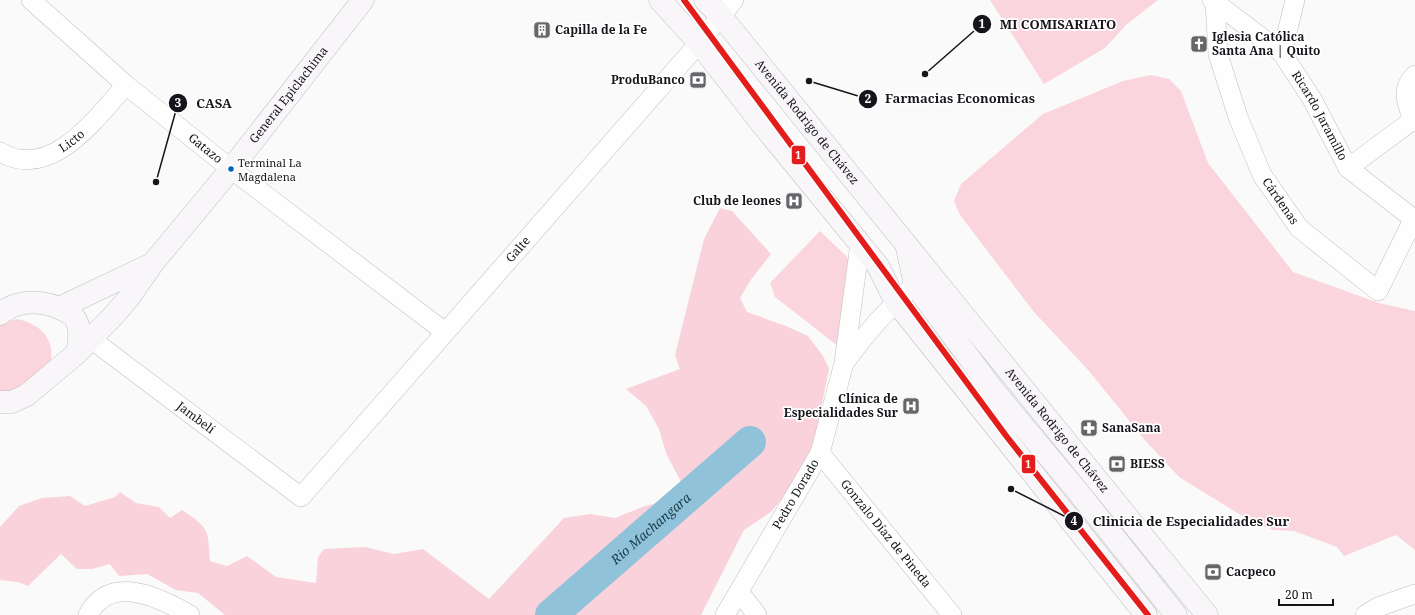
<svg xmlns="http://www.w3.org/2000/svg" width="1415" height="615" font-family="'Noto Serif',serif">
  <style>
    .green { fill: #fad5dd }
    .forest { fill: #fad2db }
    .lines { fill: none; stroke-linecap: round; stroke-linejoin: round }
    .river { stroke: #90c3d9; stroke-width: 32 }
    .street-casing { stroke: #bebec1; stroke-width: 20 }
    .secondary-casing { stroke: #bebec1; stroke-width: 23 }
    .street { stroke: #fefefe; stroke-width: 19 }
    .secondary { stroke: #f8f6f8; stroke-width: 22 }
    .metro-1-casing { stroke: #fff; stroke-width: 9 }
    .metro-1 { stroke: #e31d1b; stroke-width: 6 }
    .bus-dot { fill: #0065bd; stroke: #fff; stroke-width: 1.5 }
    .labels { text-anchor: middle; stroke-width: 3.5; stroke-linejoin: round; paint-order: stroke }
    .bus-label { font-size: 11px; fill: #17151b; stroke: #fff; text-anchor: start }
    .poi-label { font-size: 12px; font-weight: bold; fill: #17151b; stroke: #fff; text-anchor: start }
    .street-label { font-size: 12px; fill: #17151b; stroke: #fff }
    .water-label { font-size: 13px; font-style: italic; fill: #1b3c4a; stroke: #fff }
    .leader { fill: none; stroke: #17151b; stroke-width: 1.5 }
    .callout-dot { fill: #17151b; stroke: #fff; stroke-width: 1.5 }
    .mark-label { font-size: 12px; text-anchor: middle; font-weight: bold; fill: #fff }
    .callout-label { font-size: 13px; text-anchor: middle; font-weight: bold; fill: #17151b; stroke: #fff; stroke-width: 3.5; stroke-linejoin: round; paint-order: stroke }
    .line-badge { stroke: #fff; stroke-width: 1.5 }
    .badge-label { font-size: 11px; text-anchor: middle; font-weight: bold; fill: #fff }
  </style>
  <rect width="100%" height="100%" fill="#fafafb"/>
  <!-- green -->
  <g class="green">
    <polygon points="990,0 1158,0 1126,25 1105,48 1044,84"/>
    <polygon points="1151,75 1169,79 1181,91 1208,163 1293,272 1379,303 1415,311 1415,550 1396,535 1344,556 1337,547 1294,531 1273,530 1252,522 1179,477 1144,439 1089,371 1034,312 960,215 954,201 961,184 1043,114 1123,81"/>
    <polygon points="820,231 849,259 839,347 775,297 770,283"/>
    <path d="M17 319C45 325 57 343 49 371L8 393 0 391V322Z"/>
  </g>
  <!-- forest -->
  <path class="forest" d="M720 208 732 211 771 254 750 281 740 298 747 312 786 326 808 336 823 356 829 369 814 443 798 479 771 512 744 530 701 615H225L198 593 176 590 147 574 119 576 110 564 92 569H77L61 554 28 586 18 582 0 580V527L19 506 42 498 70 496 85 506 115 497 120 492 136 503 159 507 170 518 182 510C209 528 208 529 210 561L227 566 247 556 276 577 316 583 318 557 324 549 365 547 394 554 423 549 489 599 564 518 590 514 615 518 645 506 673 499 682 484 666 453 659 429 646 406 626 389 680 369 675 355 704 239Z"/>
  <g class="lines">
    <!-- river -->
    <path class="river" id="s1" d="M551 615 750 442"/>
    <defs>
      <g id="street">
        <path id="s2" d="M31 0 126 85 231 169 445 332"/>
        <path id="s3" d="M1212 0 1282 53 1312 99 1348 168 1415 220"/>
        <path id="s4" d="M1215 2 1218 54 1238 117 1262 175 1299 228 1378 291 1413 220"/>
        <polyline points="1282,53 1295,0"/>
        <path d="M1415 75C1400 89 1407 104 1413 120L1415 122"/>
        <path id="s5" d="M0 152C51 182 96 118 126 85"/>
        <polyline points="1348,168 1413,120"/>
        <path id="s6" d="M91 339 301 497 699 43 734 0"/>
        <path d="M845 362C865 334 888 308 915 285"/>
        <path id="s7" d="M820 453 952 615"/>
        <polyline points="739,592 757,615"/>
        <path d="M88 615C110 573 159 597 190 615"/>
        <path id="s8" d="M725 615 820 453 844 363 860 244"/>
        <polyline points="1365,615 1378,607 1415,594"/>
      </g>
      <g id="secondary">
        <polyline points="660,0 699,43 761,123 878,266 896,302 1146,615"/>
        <path id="s9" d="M705 0 720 15 1207 615"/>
        <polyline points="907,248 915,285 994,391 1079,493 1176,615"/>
        <polyline points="59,308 152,264"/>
        <path d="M0 314C18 298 47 300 67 312 69 314 73 315 74 317 82 327 79 342 77 353"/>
        <path id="s10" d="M0 402H12L27 395 77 353 114 315 128 299 153 263 231 169 363 0"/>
      </g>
    </defs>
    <!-- street casing -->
    <use href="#street" class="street-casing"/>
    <!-- secondary casing -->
    <use href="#secondary" class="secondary-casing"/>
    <!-- street -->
    <use href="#street" class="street"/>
    <!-- secondary -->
    <use href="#secondary" class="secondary"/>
    <defs>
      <polyline id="metro-1" points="684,0 1007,437 1148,615"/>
    </defs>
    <!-- metro-1 casing -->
    <use href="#metro-1" class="metro-1-casing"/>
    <!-- metro-1 -->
    <use href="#metro-1" class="metro-1"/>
  </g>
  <!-- icons -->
  <defs>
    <symbol id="building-square" viewBox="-11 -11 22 22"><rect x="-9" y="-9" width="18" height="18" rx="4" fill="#666569" stroke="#fff"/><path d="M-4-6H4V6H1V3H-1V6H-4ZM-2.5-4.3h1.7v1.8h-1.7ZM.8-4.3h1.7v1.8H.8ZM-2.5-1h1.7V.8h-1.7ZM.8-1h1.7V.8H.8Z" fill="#fff"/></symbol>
    <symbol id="church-square" viewBox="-11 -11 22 22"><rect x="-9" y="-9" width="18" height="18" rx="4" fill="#666569" stroke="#fff"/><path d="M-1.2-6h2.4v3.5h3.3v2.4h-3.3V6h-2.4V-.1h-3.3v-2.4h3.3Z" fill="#fff"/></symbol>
    <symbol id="bank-square" viewBox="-11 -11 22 22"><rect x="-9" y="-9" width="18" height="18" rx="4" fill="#666569" stroke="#fff"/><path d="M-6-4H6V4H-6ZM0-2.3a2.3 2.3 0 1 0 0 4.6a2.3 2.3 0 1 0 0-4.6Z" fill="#fff"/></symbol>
    <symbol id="hospital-square" viewBox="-11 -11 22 22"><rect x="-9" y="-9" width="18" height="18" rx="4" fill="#666569" stroke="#fff"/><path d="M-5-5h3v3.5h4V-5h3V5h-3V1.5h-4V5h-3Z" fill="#fff"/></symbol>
    <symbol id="pharmacy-square" viewBox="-11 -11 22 22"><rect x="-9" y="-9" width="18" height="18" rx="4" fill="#666569" stroke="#fff"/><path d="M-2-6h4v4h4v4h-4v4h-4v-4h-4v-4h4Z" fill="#fff"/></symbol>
  </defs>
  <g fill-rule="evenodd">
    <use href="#building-square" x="532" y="20" width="20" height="20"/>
    <use href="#church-square" x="1189" y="34" width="20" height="20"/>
    <use href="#bank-square" x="688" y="70" width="20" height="20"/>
    <use href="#hospital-square" x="784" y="191" width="20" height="20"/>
    <use href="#hospital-square" x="901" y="396" width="20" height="20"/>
    <use href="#pharmacy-square" x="1079" y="418" width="20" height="20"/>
    <use href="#bank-square" x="1107" y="454" width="20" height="20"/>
    <use href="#bank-square" x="1203" y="562" width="20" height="20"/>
  </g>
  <!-- markers -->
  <circle class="bus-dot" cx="231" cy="169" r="3.5"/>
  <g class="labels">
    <!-- bus labels -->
    <g class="bus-label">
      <text x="238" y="167">Terminal La<tspan x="238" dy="14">Magdalena</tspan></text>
    </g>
    <!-- poi labels -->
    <g class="poi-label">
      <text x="555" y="34">Capilla de la Fe</text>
      <text x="1212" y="41">Iglesia Católica<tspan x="1212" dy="14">Santa Ana | Quito</tspan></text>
      <text x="685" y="84" text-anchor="end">ProduBanco</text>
      <text x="781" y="205" text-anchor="end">Club de leones</text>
      <text x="898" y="403" text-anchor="end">Clínica de<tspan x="898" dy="14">Especialidades Sur</tspan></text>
      <text x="1102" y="432">SanaSana</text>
      <text x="1130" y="468">BIESS</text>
      <text x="1226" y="576">Cacpeco</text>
    </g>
    <!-- street labels -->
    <g class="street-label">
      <text dy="4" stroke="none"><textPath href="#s10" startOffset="428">General Epiclachima</textPath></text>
      <text dy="4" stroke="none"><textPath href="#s3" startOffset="161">Ricardo Jaramillo</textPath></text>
      <text dy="4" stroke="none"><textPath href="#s9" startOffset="159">Avenida Rodrigo de Chávez</textPath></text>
      <text dy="4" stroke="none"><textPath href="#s5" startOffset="78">Licto</textPath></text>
      <text dy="4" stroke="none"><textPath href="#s2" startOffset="229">Gatazo</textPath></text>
      <text dy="4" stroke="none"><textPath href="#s4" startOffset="213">Cárdenas</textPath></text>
      <text dy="4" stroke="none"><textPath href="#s6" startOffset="592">Galte</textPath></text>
      <text dy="4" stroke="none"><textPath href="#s6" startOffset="131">Jambelí</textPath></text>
      <text dy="4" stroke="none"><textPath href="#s9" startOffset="556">Avenida Rodrigo de Chávez</textPath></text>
      <text dy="4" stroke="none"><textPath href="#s8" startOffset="140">Pedro Dorado</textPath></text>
      <text dy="4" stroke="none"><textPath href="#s7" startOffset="104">Gonzalo Díaz de Pineda</textPath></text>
    </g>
    <!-- water labels -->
    <g class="water-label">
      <text dy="5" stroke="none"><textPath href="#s1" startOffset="132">Rio Machangara</textPath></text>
    </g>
  </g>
  <!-- callouts -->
  <path class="leader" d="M925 74L982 24M809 81L868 99M156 182L178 103M1011 489L1074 521"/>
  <g class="callout-dot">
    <circle cx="925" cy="74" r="4"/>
    <circle cx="809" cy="81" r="4"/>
    <circle cx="156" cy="182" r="4"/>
    <circle cx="1011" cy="489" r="4"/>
    <circle cx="982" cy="24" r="10"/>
    <circle cx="868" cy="99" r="10"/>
    <circle cx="178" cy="103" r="10"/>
    <circle cx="1074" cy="521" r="10"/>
  </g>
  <g class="mark-label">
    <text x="982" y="28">1</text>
    <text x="868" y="103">2</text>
    <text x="178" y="107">3</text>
    <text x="1074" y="525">4</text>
  </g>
  <g class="callout-label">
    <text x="1058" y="29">MI COMISARIATO</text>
    <text x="960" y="103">Farmacias Economicas</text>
    <text x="214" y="108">CASA</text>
    <text x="1191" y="526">Clinicia de Especialidades Sur</text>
  </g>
  <g class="line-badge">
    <rect x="791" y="145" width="15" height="20" rx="4" fill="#e31d1b"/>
    <rect x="1021" y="454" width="15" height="20" rx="4" fill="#e31d1b"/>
  </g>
  <g class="badge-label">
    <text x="798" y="159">1</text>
    <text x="1028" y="468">1</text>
  </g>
  <!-- scale -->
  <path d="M1279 599v6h54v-6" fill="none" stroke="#17151b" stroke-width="2"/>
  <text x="1285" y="599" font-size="12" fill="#17151b" stroke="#ffffff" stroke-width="3" paint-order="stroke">20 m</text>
</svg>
